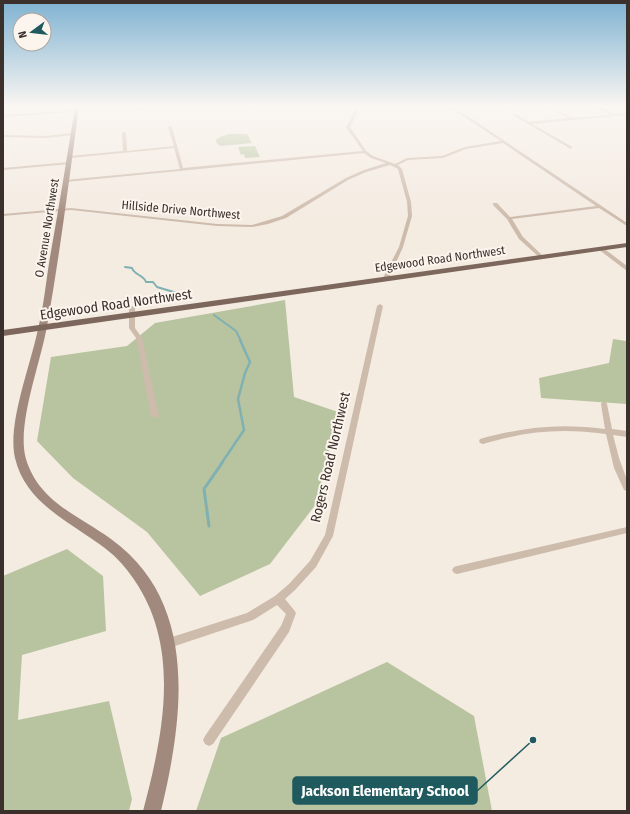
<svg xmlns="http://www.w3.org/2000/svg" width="630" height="814" font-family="'Fira Sans Condensed',sans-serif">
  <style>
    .green { fill: #b8c4a0 }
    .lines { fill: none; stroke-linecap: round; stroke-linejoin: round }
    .stream-far2 { stroke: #7fb0b2; stroke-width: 2 }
    .stream-far1 { stroke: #7fb0b2; stroke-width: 2.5 }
    .stream { stroke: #7fb0b2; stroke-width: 3 }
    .street { fill: #cdbbac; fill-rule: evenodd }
    .secondary { fill: #a18a7d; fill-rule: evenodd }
    .primary { fill: #7d675c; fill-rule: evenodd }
    .labels { text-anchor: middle; stroke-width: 4; stroke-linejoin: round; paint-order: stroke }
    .far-street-label { font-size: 12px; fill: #3b302b; stroke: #fbf5ee }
    .street-label { font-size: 14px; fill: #3b302b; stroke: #fbf5ee }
    .leader { fill: none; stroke: #1f5a5e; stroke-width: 1.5 }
    .callout-dot { fill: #1f5a5e; stroke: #fbf5ee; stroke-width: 1.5 }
    .callout { fill: #1f5a5e; stroke: #1f5a5e; stroke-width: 1.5 }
    .callout-label { font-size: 15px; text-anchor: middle; font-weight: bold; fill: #fff }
  </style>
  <rect width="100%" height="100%" fill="#f4ebe1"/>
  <!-- green -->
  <g class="green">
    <polygon points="229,134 247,134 252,143 221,146 217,144 216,140 220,137"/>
    <polygon points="255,146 260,157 245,158 244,154 241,155 238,147"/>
    <polygon points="285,300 294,397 338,412 316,504 270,564 200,596 147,532 73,478 37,441 51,357 127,346 155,323"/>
    <polygon points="613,339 626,341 627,404 541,398 539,378 609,363"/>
    <polygon points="67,549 103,576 106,631 22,655 18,720 109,701 132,799 129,811 3,811 3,576"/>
    <polygon points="387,662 474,716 492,811 196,811 221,738"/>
  </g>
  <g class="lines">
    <!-- stream-far2 -->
    <g class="stream-far2">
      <path d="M125 267 132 268C134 275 144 275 146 282H153L157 287 177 293"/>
      <polyline points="214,315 236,331 241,341"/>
    </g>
    <!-- stream-far1 -->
    <polyline class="stream-far1" points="221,464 244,430 238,399 245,373 250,362 240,340"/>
    <!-- stream -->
    <polyline class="stream" points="209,526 204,489 222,463"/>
    <!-- street -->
    <g class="street">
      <polygon points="136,107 140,107 140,109 137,110"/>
      <polygon points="357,107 360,107 350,127 366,151 373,156 395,164 407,158 442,156 465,147 501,141 461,115 447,107 451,107 463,113 627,223 627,226 599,208 512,219 523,237 543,256 539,257 519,239 507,219 493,205 493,203 497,203 510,217 596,206 503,143 466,149 443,158 408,160 398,165 402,169 411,202 412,216 403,247 389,278 386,280 383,278 399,247 408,216 407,202 398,169 390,165 366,172 348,180 286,218 268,224 252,227 217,226 71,210 3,216 3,214 71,208 217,224 252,225 282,216 346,178 364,170 386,163 371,158 364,153 66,182 65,182 65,180 180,169 174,148 70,158 68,157 70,156 123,151 122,133 124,132 126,133 127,151 174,146 168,127 170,126 172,127 183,168 363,151 346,127"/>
      <polygon points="548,107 552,107 572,118 611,115 596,107 600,107 615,114 627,113 627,115 532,124 572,147 571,149 513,115 516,114 529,122 568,118"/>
      <polygon points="77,110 76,112 3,117 3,115"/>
      <polygon points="73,133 74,135 45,138 3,137 3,135 45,136"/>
      <polygon points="69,162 70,162 70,164 3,170 3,168"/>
      <polygon points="598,247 602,247 627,266 627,271 598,249"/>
      <polygon points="380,304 383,306 333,536 316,567 295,590 285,599 294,610 296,613 289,632 213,744 209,746 205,744 203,740 205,736 281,626 286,614 277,605 253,620 169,648 165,646 164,643 165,640 169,638 247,613 275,596 289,584 310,561 325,535 377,306"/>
      <polygon points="132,306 135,308 135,328 142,338 159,416 155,418 151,416 136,338 129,328 129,308"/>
      <path d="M602 402H606L607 404 612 429 627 431V437L613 435 619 458 627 480V491L624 490 614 468 606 434C561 428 526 431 483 444L480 443 479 441 480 439C524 427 559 423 605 429L601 404Z"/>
      <polygon points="627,527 627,533 457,574 454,573 452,570 454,567 457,566"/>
    </g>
    <!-- secondary -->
    <path class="secondary" d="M75 107H79C69 180 60 254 47 326 41 362 16 425 26 459 39 502 78 515 111 539 200 603 183 719 161 811H143C165 728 184 635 122 564 112 552 98 543 86 535 55 514 24 496 15 458 7 424 31 364 38 329 44 305 46 281 50 257 59 207 67 157 75 107Z"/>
    <!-- primary -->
    <polygon class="primary" points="627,243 627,247 3,336 3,330"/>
  </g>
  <!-- sky -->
  <linearGradient id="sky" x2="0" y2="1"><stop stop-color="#7eb2d2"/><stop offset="0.48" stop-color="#faf6f2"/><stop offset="1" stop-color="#faf6f2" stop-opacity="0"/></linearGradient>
  <rect width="630" height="221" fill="url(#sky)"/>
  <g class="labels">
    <!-- far-street labels -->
    <g class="far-street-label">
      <text transform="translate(181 210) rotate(5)" y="4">Hillside Drive Northwest</text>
      <text transform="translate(47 228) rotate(-81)" y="4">O Avenue Northwest</text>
      <text transform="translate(440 259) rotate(-8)" y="4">Edgewood Road Northwest</text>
    </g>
    <!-- street labels -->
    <g class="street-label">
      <text transform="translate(116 304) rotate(-8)" y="5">Edgewood Road Northwest</text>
      <text transform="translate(330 457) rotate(-77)" y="5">Rogers Road Northwest</text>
    </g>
  </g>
  <!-- callouts -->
  <path class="leader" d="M533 740L477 791"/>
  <circle class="callout-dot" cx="533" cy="740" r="4"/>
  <rect class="callout" x="293" y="777" width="184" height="27" rx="4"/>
  <g class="callout-label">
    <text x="385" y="796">Jackson Elementary School</text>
  </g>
  <!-- border -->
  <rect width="630" height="814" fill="none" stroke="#3b302b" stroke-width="8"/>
  <!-- north arrow -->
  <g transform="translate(32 32) rotate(255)"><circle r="19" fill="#fbf5ee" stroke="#aea6a0"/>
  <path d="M0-3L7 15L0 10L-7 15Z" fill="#1f5a5e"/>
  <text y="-6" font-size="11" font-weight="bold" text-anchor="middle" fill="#3b302b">N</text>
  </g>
</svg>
